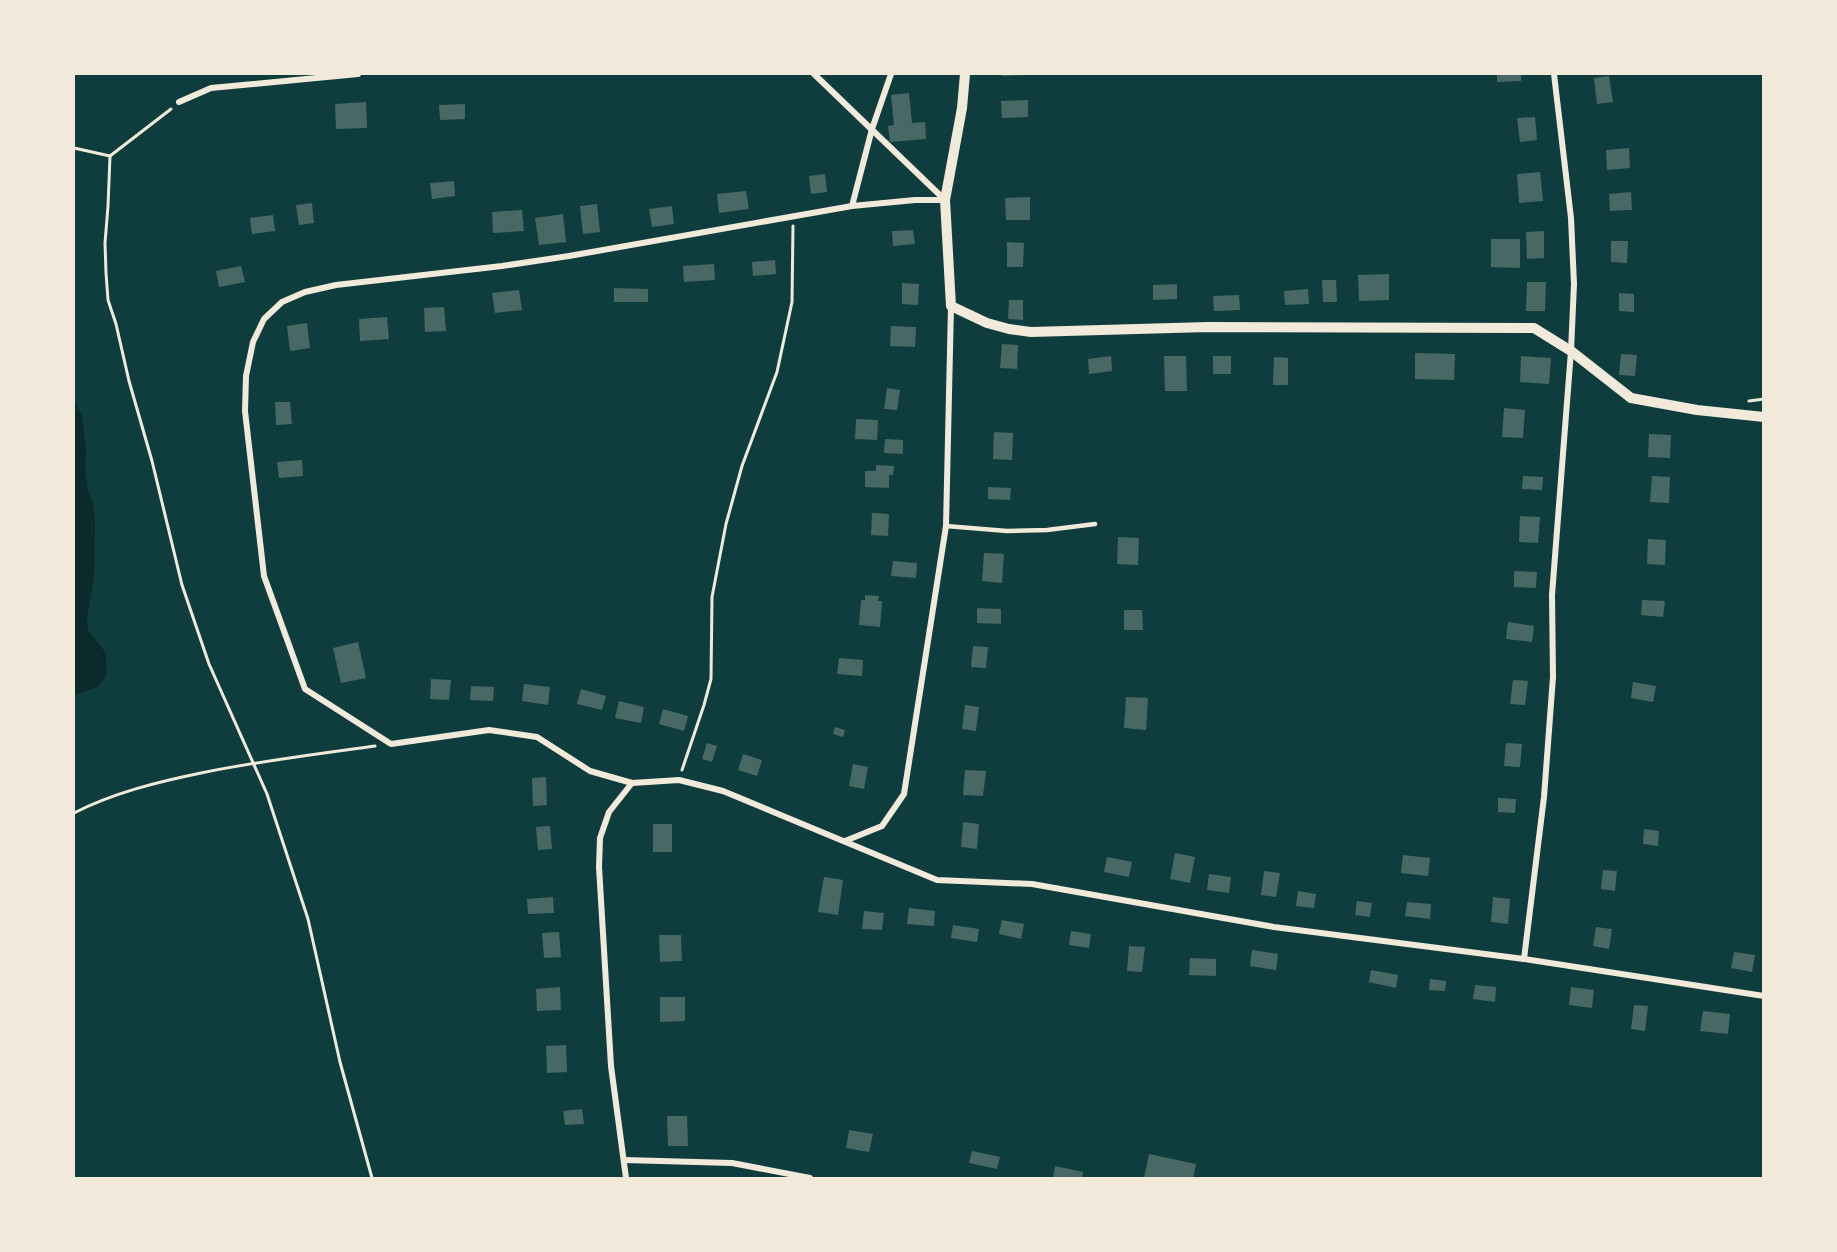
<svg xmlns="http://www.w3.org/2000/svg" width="1837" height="1252" font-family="'Times New Roman',serif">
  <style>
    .water { fill: #0a2a2b }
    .building { fill: #486865 }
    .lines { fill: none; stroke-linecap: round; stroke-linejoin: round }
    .path { stroke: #f1e9da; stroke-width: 3 }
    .service { stroke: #f1e9da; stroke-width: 4.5 }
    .minor { stroke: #f1e9da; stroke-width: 6 }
    .tertiary { stroke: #f1e9da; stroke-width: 10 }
  </style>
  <rect width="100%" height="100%" fill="#0f3d3e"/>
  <!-- water -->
  <polygon class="water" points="74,400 82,416 86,450 85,470 88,490 93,503 95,523 94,578 87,619 88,630 105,652 107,671 104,680 98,687 74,695"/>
  <!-- building -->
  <g class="building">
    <polygon points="1002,74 1025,74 1025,75 1002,76"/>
    <polygon points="1497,74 1521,74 1521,81 1497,82"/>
    <polygon points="1609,76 1613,102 1597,104 1594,78"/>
    <polygon points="909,93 912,123 925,122 926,139 890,142 888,126 894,125 891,95"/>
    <polygon points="1028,100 1028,117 1002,118 1001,101"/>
    <polygon points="366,102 367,128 336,129 335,104"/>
    <polygon points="465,104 465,119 440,120 439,105"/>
    <polygon points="1535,117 1537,140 1520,142 1517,118"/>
    <polygon points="1629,148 1630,168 1607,170 1606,150"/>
    <polygon points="1540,172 1543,201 1519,203 1517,174"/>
    <polygon points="825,174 827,192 811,194 809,176"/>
    <polygon points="454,181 455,196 432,199 430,183"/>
    <polygon points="746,191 749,209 719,213 717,194"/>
    <polygon points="1631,192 1632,210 1610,211 1609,194"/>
    <polygon points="1030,197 1030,220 1006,220 1005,198"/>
    <polygon points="312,203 314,223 299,225 296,205"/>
    <polygon points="597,204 600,232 583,234 580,206"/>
    <polygon points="672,206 674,224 652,227 649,209"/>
    <polygon points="522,210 524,231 493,233 492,212"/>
    <polygon points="563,214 566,242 539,245 535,218"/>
    <polygon points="273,215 275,231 252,234 250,218"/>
    <polygon points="913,230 915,244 893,246 892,231"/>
    <polygon points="1544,231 1544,258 1527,259 1526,232"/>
    <polygon points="1491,239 1520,239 1520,268 1491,267"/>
    <polygon points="1611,241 1628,241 1627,263 1611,262"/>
    <polygon points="1007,242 1024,243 1023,267 1007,267"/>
    <polygon points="775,260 776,274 753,276 752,262"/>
    <polygon points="714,264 715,280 684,282 683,266"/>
    <polygon points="241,266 245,282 219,287 216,271"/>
    <polygon points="1389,274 1389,300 1359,301 1358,275"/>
    <polygon points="1322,280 1336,280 1337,302 1323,302"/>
    <polygon points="1527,282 1546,282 1545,311 1526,311"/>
    <polygon points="902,283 919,284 918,305 902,304"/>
    <polygon points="1177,284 1177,299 1153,300 1153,285"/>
    <polygon points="614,288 648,289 648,302 614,302"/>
    <polygon points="1308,289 1309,304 1285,305 1284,291"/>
    <polygon points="519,290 522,310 495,313 492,293"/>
    <polygon points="1619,293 1634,294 1634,312 1619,311"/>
    <polygon points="1239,295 1240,310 1214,311 1213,296"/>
    <polygon points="1009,300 1023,300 1023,320 1008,319"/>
    <polygon points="444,307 446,331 425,332 424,308"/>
    <polygon points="387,317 389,339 360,341 359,319"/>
    <polygon points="307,323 310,348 290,351 287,326"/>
    <polygon points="891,326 916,327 915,347 890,346"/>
    <polygon points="1002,344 1018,345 1017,369 1000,368"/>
    <polygon points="1415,353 1455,354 1454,380 1415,379"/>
    <polygon points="1621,354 1637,355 1635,376 1619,375"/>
    <polygon points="1111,356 1112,371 1089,374 1088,359"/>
    <polygon points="1164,356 1186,356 1187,391 1165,391"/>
    <rect x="1213" y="356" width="18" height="18"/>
    <polygon points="1521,356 1551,358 1549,384 1520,382"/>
    <polygon points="1274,357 1288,358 1288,385 1273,385"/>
    <polygon points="887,388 900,390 897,410 884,409"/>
    <polygon points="275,402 290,402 292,424 276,425"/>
    <polygon points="1504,408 1525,410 1523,438 1502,437"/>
    <polygon points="856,419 878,420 877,440 855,439"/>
    <polygon points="994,432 1013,433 1012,460 993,459"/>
    <polygon points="1649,434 1671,435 1670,458 1648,457"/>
    <polygon points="885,439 903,440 903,454 884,453"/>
    <polygon points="302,460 303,476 279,478 277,462"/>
    <polygon points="876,465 894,466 893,475 889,475 889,488 865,487 865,471 876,471"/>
    <polygon points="1523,476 1543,477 1542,490 1522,489"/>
    <polygon points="1652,476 1670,477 1669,503 1650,502"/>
    <polygon points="988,487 1011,488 1010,500 988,499"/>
    <polygon points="872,513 889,514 888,536 871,535"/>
    <polygon points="1520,516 1540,517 1538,543 1519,542"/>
    <polygon points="1118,537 1139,538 1138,565 1117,564"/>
    <polygon points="1648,539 1666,540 1665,565 1647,564"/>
    <polygon points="984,553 1004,554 1002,583 982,581"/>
    <polygon points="893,561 917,563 916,578 891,576"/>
    <polygon points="1514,571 1537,572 1536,588 1514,587"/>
    <polygon points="865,595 879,596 878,601 882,601 880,627 859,625 861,600 865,600"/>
    <polygon points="1642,600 1665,601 1663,617 1641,615"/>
    <polygon points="977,608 1001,609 1001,624 977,623"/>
    <polygon points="1124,610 1142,610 1143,630 1124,630"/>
    <polygon points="1508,622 1534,626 1532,642 1506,639"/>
    <polygon points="358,642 366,678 341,683 333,648"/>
    <polygon points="973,646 988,647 986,668 971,667"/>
    <polygon points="839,658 863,660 862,676 837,674"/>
    <polygon points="431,679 451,680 449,700 430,699"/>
    <polygon points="1513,680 1528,681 1525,705 1510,704"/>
    <polygon points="1633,682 1656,686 1653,702 1631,698"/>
    <polygon points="524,684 550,687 548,705 522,701"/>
    <polygon points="471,686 494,687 493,701 470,700"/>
    <polygon points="581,689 606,696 602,710 577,704"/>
    <polygon points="1126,697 1148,698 1146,730 1124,728"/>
    <polygon points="619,701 644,707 641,723 615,718"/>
    <polygon points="965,705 979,707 976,731 962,729"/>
    <polygon points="663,709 688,716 684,731 659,724"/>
    <polygon points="835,727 845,730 843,737 833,734"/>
    <polygon points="707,743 717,746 712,762 702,759"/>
    <polygon points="1506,743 1522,744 1520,767 1504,766"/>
    <polygon points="743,754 762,760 757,776 738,770"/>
    <polygon points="853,764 868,767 864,789 849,786"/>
    <polygon points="965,770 986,771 983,796 963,795"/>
    <polygon points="546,777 547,805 533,806 532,778"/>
    <polygon points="1498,798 1516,799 1515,813 1498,812"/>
    <polygon points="963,822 979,824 977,849 961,847"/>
    <rect x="653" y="824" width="19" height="28"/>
    <polygon points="550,826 552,849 538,850 536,827"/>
    <polygon points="1644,829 1659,831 1658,846 1643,844"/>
    <polygon points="1175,853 1195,857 1190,883 1170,879"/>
    <polygon points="1403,855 1430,858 1428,876 1401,873"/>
    <polygon points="1107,857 1132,862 1129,877 1104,872"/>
    <polygon points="1603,870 1617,871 1615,891 1601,889"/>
    <polygon points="1264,871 1280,873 1276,897 1261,895"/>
    <polygon points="1209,874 1231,877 1229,893 1207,890"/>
    <polygon points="824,877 843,880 838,915 818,912"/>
    <polygon points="1298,891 1316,894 1314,908 1296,906"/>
    <polygon points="553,897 554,913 528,914 527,899"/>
    <polygon points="1493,897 1510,899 1508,924 1491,922"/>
    <polygon points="1357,901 1372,903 1370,917 1355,915"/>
    <polygon points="1407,902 1431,904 1430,919 1405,916"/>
    <polygon points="909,908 935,911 934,926 907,924"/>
    <polygon points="864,911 884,913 882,930 862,929"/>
    <polygon points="1002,920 1024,924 1021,939 999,934"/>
    <polygon points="953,925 979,929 977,942 951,938"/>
    <polygon points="1596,927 1612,929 1609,949 1593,946"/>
    <polygon points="1071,931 1091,934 1089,948 1069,945"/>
    <polygon points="559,932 561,957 544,958 542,933"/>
    <polygon points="659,935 681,935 682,961 660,962"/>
    <polygon points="1129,946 1145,947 1142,972 1127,971"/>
    <polygon points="1252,950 1278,954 1276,970 1250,966"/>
    <polygon points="1734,952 1755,955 1752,972 1731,968"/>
    <polygon points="1190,958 1216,959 1216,976 1189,975"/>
    <polygon points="1371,970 1398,975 1396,988 1369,982"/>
    <polygon points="1430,979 1446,981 1445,991 1429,990"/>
    <polygon points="1475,985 1496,987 1495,1002 1473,999"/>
    <polygon points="560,987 561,1010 537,1011 536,989"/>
    <polygon points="1571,987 1594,990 1592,1008 1569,1005"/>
    <polygon points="660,997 685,997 685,1021 660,1022"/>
    <polygon points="1634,1005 1648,1006 1645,1031 1631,1029"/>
    <polygon points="1703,1011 1730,1014 1728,1034 1700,1031"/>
    <polygon points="566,1045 567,1072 547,1073 546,1046"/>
    <polygon points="582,1109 584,1124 565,1125 563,1111"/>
    <polygon points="667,1116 687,1116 688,1146 668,1146"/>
    <polygon points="849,1130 873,1134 869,1152 846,1148"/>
    <polygon points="972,1151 1000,1157 997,1169 969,1163"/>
    <polygon points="1149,1154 1196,1164 1193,1178 1144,1178"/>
    <polygon points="1055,1166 1083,1172 1082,1178 1053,1178"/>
  </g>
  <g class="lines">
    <!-- path -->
    <g class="path">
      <polyline points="74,148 110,156 171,109"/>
      <polyline points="110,156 108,206 105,243 106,273 108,300 116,324 129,381 152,461 182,585 209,664 267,794 308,919 340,1062 372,1178"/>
      <polyline points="1749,401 1764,399"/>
      <polyline points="682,770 704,705 711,679 712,597 726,524 742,466 777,372 792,302 793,226"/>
      <path d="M74 813C113 793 157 782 201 773 259 761 317 754 375 746"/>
    </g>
    <!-- service -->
    <polyline class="service" points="946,526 1007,531 1047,530 1095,524"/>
    <!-- minor -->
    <g class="minor">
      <polyline points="814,74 945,200"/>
      <polyline points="179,102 211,88 358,74"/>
      <polyline points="945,200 915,200 852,206 569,256 502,266 336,285 305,292 282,302 264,319 253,342 246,376 245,411 264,576 305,689 391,744 489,730 537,737 590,771 632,783 679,780 723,791 937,880 1032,884 1274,927 1524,959 1764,996"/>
      <polyline points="852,206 872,129 891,74"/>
      <polyline points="845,841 882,826 904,794 946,526 951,306"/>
      <polyline points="1524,959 1544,797 1553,677 1552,595 1571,351 1574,284 1571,218 1554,74"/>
      <polyline points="624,1160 732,1163 810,1178"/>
      <polyline points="626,1178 611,1066 599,867 600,838 609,812 632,783"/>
    </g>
    <!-- tertiary -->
    <polyline class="tertiary" points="965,74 962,108 945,200 951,306 987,323 1009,329 1031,332 1208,327 1534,328 1571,351 1631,398 1697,410 1764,417"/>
  </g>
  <!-- border -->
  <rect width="1837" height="1252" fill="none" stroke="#f1e9da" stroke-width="150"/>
</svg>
